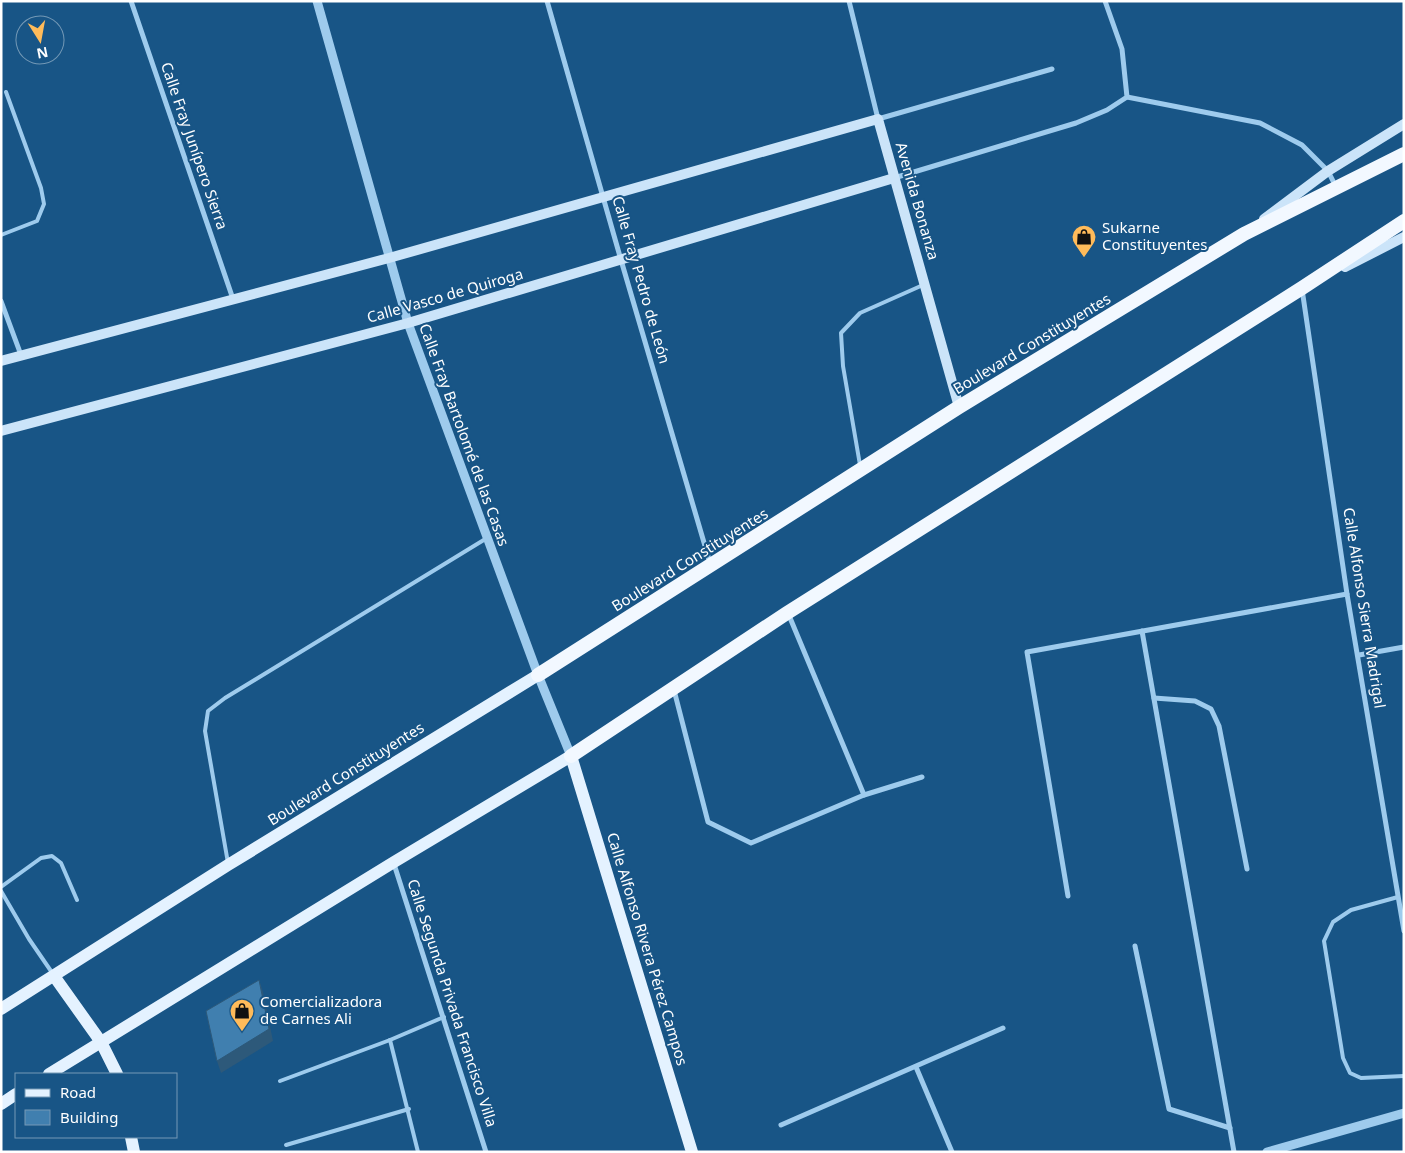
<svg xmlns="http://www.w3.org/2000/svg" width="1405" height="1153" font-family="'Noto Sans',sans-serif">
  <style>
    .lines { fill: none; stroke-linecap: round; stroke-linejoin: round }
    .service { stroke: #9ecbed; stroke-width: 4 }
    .minor { stroke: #9ecbed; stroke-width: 5 }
    .tertiary { stroke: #9ecbed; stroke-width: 9 }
    .secondary { stroke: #cbe4f9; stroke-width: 10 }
    .primary { stroke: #e4f2ff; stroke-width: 12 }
    .trunk { stroke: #f2f8ff; stroke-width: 14 }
    .shaded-wall { fill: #2d597a }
    .building { fill: #407faf; stroke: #2d597a }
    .labels { text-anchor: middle; stroke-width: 4; stroke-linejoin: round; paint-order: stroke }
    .street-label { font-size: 15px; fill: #fff; stroke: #185586 }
    .poi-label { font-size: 15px; fill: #fff; stroke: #185586; text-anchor: start }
  </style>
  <rect width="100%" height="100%" fill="#185586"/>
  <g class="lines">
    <!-- service -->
    <g class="service">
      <polyline points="1,235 37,221 44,204 41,188 6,92"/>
      <polyline points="860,465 843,366 841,333 860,313 923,285"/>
      <polyline points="228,863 205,731 208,711 225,698 487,538"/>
      <polyline points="1,887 41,858 52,856 61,863 77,900"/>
      <polyline points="1,891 29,939 53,974"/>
      <polyline points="1398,897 1351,910 1333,922 1324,941 1343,1058 1350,1073 1361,1078 1404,1076"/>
      <polyline points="390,1040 418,1152"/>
      <polyline points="280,1081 390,1040 444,1017"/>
      <polyline points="286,1145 409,1109"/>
    </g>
    <!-- minor -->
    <g class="minor">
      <polyline points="131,1 233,299"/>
      <polyline points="547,1 621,260 710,563"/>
      <polyline points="849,1 878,119 1052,69"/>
      <polyline points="1127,97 1260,123 1302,145 1328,171 1336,187"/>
      <polyline points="894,178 1076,123 1107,110 1127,97 1122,49 1105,1"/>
      <polyline points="1302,289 1347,594 1404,931"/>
      <polyline points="1,301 21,355"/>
      <polyline points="788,613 864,795"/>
      <polyline points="1142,631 1234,1152"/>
      <polyline points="1359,655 1404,647"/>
      <polyline points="674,690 708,822 751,843 864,795 922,777"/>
      <polyline points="1154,698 1195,701 1211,709 1219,726 1247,869"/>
      <polyline points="394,864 486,1152"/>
      <polyline points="1068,896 1027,652 1347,594"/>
      <polyline points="1135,946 1169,1109 1230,1128"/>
      <polyline points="916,1067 952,1152"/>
      <polyline points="781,1125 1003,1028"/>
    </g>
    <!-- tertiary -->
    <g class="tertiary">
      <polyline points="317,1 408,323 538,675 571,756"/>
      <polyline points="1267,1152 1404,1113"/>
    </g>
    <!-- secondary -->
    <g class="secondary">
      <polyline points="1264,219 1328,171 1404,124"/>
      <polyline points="1345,267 1404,237"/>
      <polyline points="1,361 389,258 878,119 959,407"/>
      <polyline points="1,431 408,323 894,178"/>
    </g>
    <!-- primary -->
    <g class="primary">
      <polyline points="54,976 101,1042 117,1074"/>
      <polyline points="1,1009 228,865 538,675"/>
      <polyline points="49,1074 394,862 571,756 692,1152"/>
      <polyline points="1,1104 16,1094"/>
      <polyline points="131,1137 134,1152"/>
    </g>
    <!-- trunk -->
    <g class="trunk">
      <polyline points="538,675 959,407 1244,234 1404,154"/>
      <polyline points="571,756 787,613 1302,288 1404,221"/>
    </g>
  </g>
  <!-- shaded-wall -->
  <polygon class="shaded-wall" points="259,980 263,992 273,1041 221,1073 217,1061"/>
  <!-- building -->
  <polygon class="building" points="259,980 269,1029 217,1061 206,1011"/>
  <!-- icons -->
  <defs>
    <symbol id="shop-pin" viewBox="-11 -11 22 30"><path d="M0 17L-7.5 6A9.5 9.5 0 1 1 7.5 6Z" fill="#ffbb5a" stroke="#185586"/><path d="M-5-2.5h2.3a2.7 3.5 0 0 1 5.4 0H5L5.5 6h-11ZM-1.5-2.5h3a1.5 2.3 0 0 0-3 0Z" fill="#111"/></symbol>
  </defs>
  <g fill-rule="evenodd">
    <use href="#shop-pin" x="1070" y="223" width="28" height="38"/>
    <use href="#shop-pin" x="228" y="997" width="28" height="38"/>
  </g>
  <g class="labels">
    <!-- street labels -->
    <g class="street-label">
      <text transform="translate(194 146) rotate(71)" y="5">Calle Fray Junípero Sierra</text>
      <text transform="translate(917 201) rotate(74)" y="5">Avenida Bonanza</text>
      <text transform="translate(641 280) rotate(74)" y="5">Calle Fray Pedro de León</text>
      <text transform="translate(445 296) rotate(-16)" y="5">Calle Vasco de Quiroga</text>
      <text transform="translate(1032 344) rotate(-31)" y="5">Boulevard Constituyentes</text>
      <text transform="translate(464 435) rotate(70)" y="5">Calle Fray Bartolomé de las Casas</text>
      <text transform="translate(690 560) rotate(-32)" y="5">Boulevard Constituyentes</text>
      <text transform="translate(1364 608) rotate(81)" y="5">Calle Alfonso Sierra Madrigal</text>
      <text transform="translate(346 774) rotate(-32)" y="5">Boulevard Constituyentes</text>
      <text transform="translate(647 949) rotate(73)" y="5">Calle Alfonso Rivera Pérez Campos</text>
      <text transform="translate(452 1003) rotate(72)" y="5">Calle Segunda Privada Francisco Villa</text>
    </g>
    <!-- poi labels -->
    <g class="poi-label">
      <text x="1102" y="233">Sukarne<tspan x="1102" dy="17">Constituyentes</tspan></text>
      <text x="260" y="1007">Comercializadora<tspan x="260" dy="17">de Carnes Ali</tspan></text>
    </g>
  </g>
  <!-- border -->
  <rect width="1405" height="1153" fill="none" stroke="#ffffff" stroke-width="5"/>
  <!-- legend -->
  <rect x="15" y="1073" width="162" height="65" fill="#185586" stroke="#7499b6"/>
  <rect x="25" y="1089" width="25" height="8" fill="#e4f2ff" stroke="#7499b6"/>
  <text x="60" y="1098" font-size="15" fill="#ffffff">Road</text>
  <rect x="25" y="1110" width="25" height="15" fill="#407faf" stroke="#7499b6"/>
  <text x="60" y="1123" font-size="15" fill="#ffffff">Building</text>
  <!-- north arrow -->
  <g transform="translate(40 40) rotate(169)"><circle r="24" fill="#185586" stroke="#7499b6"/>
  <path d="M0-4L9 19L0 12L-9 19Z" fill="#ffbb5a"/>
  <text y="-8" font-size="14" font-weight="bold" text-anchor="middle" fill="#ffffff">N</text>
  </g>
</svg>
